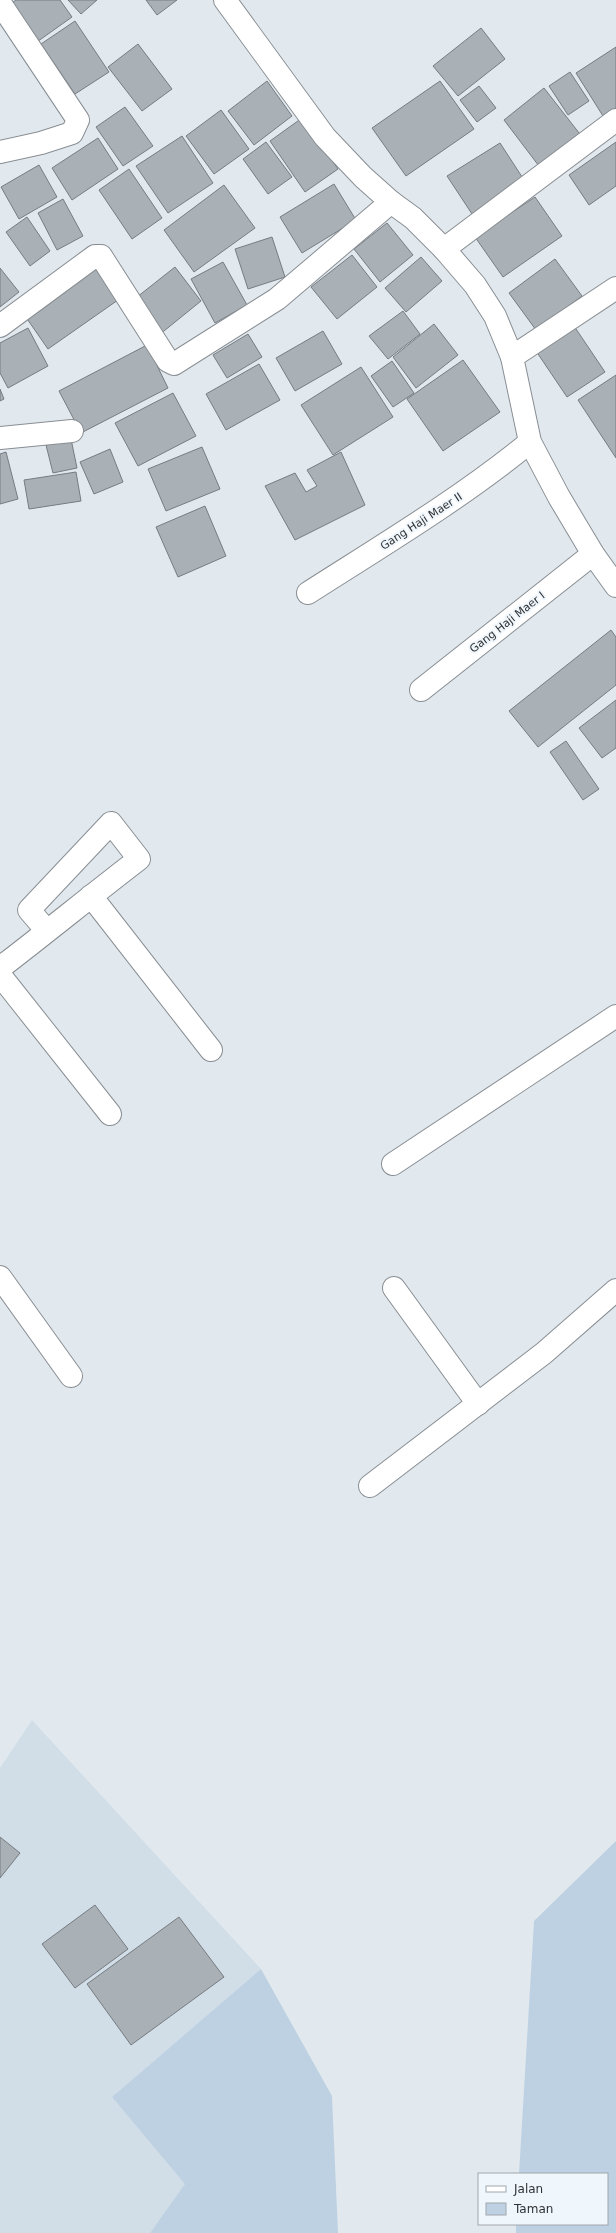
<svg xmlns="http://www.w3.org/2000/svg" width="616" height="2233" font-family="'DejaVu Sans',sans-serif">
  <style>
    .built { fill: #d1dee8 }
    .green { fill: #bdd1e2 }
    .building { fill: #aab1b6; stroke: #767c81 }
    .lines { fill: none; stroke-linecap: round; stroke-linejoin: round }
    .street-casing { stroke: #888e93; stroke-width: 24 }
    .street { stroke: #fff; stroke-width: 22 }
    .labels { text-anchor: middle; stroke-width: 4; stroke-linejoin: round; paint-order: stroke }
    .street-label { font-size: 11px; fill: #2f3234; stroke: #eff6fc }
  </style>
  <rect width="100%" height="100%" fill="#e2e9ee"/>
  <!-- built -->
  <polygon class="built" points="32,1720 261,1969 112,2097 186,2184 150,2233 0,2233 0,1768"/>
  <!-- green -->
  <g class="green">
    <polygon points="616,1841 616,2233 516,2233 516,2224 607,2224 607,2174 519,2174 534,1921"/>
    <polygon points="261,1969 332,2096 338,2233 150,2233 185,2184 112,2097"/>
  </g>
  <!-- building -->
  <g class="building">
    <polygon points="16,0 60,0 72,17 34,44 7,6"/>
    <polygon points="68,0 97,0 81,14"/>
    <polygon points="146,0 177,0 157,15"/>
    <polygon points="75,21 109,72 75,94 41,44"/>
    <polygon points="481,28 505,59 458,96 433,66"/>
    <polygon points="138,44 172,89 142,111 108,67"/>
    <polygon points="616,47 616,108 603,116 576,73"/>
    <polygon points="570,72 589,101 568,115 549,86"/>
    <polygon points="267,81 292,116 254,145 228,111"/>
    <polygon points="440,81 474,129 406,176 372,128"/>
    <polygon points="479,86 496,108 477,122 460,100"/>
    <polygon points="544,88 583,138 542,170 504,120"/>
    <polygon points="125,107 153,146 123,166 96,127"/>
    <polygon points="221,110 249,149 214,174 186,136"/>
    <polygon points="302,118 338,169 305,192 270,141"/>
    <polygon points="182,136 213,183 168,213 136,166"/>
    <polygon points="98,138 118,169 72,200 52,168"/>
    <polygon points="266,142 292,177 268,194 243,159"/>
    <polygon points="616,142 616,186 589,205 569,175"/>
    <polygon points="500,143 526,183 474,217 447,176"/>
    <polygon points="39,165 57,197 19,219 1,187"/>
    <polygon points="129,169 162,218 132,239 99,190"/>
    <polygon points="334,184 356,220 302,253 280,217"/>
    <polygon points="224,185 255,228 194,272 164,230"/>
    <polygon points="535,197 562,236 503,277 475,237"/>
    <polygon points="63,199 83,236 57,250 38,213"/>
    <polygon points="27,217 50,251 30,266 6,232"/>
    <polygon points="387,223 413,255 380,282 354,249"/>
    <polygon points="272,237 285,277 248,289 235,249"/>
    <polygon points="352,255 377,287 337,319 311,287"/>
    <polygon points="421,257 442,281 406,312 385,288"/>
    <polygon points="555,259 582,296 536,330 509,293"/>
    <polygon points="223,262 247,305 215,323 191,279"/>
    <polygon points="93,265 118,300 48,349 23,313"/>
    <polygon points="175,267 201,301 159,335 132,301"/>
    <polygon points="0,268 19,292 0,307"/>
    <polygon points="403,311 420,334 388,359 369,336"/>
    <polygon points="434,324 458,355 416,388 393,357"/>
    <polygon points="574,326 605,372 567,397 536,351"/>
    <polygon points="28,328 48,366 8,388 0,373 0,343"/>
    <polygon points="323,331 342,364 295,391 276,358"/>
    <polygon points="248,334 262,357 227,378 213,355"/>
    <polygon points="147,345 168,388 81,433 59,391"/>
    <polygon points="463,360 500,412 443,451 407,399"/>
    <polygon points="392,361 414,393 393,407 371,376"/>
    <polygon points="259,364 280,400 226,430 206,394"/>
    <polygon points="361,367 393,417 333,455 301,405"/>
    <polygon points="616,375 616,458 578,400"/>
    <polygon points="0,389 4,399 0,401"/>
    <polygon points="173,393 196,436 138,466 115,423"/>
    <polygon points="71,439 77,468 53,473 46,445"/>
    <polygon points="202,447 220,489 166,511 148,469"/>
    <polygon points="110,449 123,482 94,494 80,462"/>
    <polygon points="6,452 18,499 0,504 0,454"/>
    <polygon points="341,452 365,505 295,540 265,486 295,473 306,492 317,486 307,470"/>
    <polygon points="76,472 81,501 29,509 24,480"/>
    <polygon points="205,506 226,556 178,577 156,527"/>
    <polygon points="611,630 616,637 616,685 538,747 509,711"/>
    <polygon points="616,700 616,748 602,758 579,728"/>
    <polygon points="566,741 599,789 583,800 550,752"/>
    <polygon points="0,1837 20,1853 0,1878"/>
    <polygon points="95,1905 128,1949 75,1988 42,1944"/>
    <polygon points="179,1917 224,1977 131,2045 87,1984"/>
  </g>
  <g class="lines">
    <defs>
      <g id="street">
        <polyline points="225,0 325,137 363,177 391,202 413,218 444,249 475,285 495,316 512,357"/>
        <polyline points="0,3 78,120 72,133 41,143 0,152"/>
        <polyline points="444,249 616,120"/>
        <polyline points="616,288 512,357 530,442 559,497 593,554 616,586"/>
        <polyline points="0,326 95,256 101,256 168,361 174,364 277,299 391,202"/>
        <polyline points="0,438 72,431"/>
        <path d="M308 593C383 545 460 499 530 442"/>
        <polyline points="421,690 593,554"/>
        <polyline points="91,896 211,1050"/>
        <path d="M0 968C47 932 92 895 139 859L111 823 29 910 47 931"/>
        <polyline points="0,975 110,1114"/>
        <polyline points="393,1164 616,1016"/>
        <polyline points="0,1277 71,1376"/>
        <polyline points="394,1288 478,1404"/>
        <polyline points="370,1486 544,1353 616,1290"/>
      </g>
    </defs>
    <!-- street casing -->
    <use href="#street" class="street-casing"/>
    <!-- street -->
    <use href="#street" class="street"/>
  </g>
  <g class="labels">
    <!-- street labels -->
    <g class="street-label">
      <text transform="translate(421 521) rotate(-33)" y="4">Gang Haji Maer II</text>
      <text transform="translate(507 622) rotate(-38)" y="4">Gang Haji Maer I</text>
    </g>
  </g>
  <!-- legend -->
  <rect x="478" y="2173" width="130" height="52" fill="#eff6fc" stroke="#a2a8ac"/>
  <rect x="486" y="2186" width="20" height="6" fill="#ffffff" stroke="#a2a8ac"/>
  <text x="514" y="2193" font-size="12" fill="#2f3234">Jalan</text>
  <rect x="486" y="2203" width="20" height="12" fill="#bdd1e2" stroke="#a2a8ac"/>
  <text x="514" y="2213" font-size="12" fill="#2f3234">Taman</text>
</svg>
